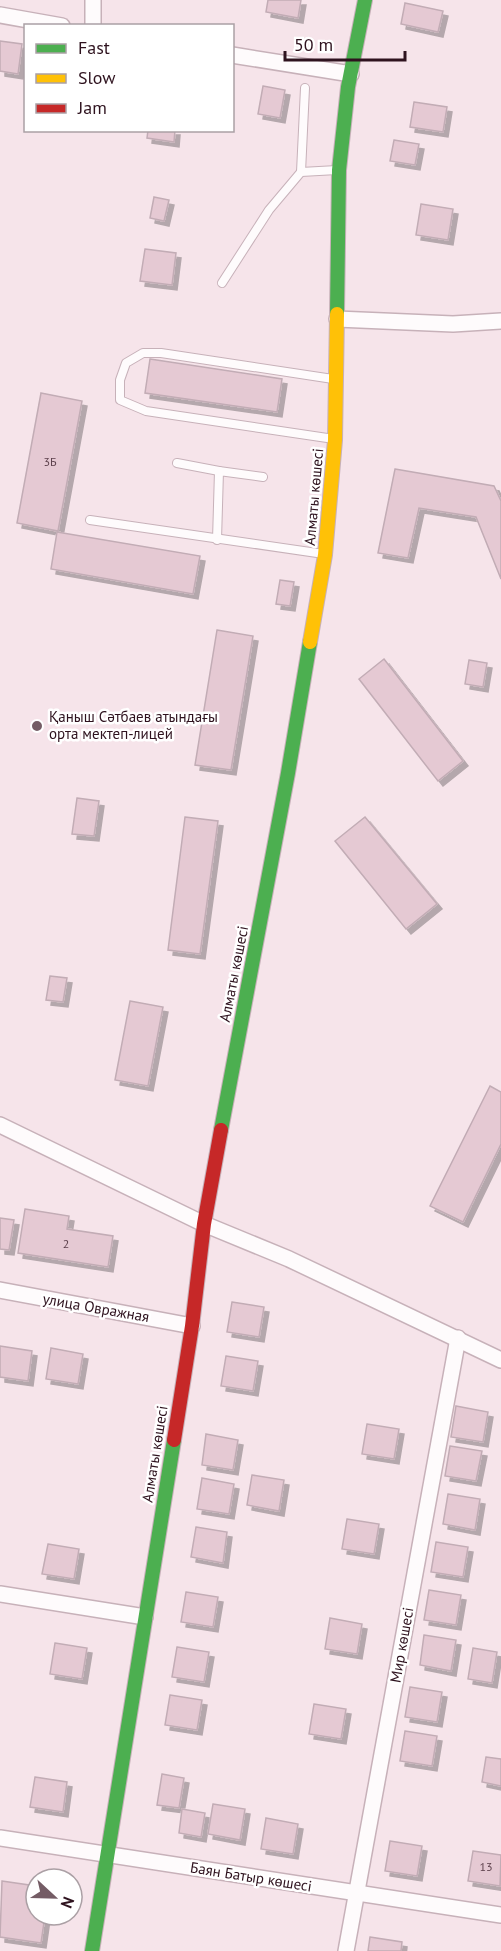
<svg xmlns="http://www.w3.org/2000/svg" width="501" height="1951" font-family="'PT Sans',sans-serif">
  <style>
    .building { fill: #e5c9d3; stroke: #c2acb5; stroke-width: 1.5; filter: url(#shadow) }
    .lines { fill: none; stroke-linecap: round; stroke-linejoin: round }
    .lane-casing { stroke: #c7b1b9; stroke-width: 10 }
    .street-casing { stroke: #c7b1b9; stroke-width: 18 }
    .fast-casing { stroke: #c7b1b9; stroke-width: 16 }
    .slow-casing { stroke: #c7b1b9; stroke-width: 16 }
    .jam-casing { stroke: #c7b1b9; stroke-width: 16 }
    .lane { stroke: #fefbfc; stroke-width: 8 }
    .street { stroke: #fefbfc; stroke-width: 15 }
    .fast { stroke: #4caf50; stroke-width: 14 }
    .slow { stroke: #ffc107; stroke-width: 14 }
    .jam { stroke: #c62828; stroke-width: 14 }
    .poi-dot { fill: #745c65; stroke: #fff; stroke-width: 2 }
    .labels { text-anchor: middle; stroke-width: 5; stroke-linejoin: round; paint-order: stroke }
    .number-label { font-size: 12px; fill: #5c404b }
    .street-label { font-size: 15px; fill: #2e121e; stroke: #fff }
    .poi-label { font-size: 15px; fill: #2e121e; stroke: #fff; text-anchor: start }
  </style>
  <defs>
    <filter id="shadow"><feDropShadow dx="5" dy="5" stdDeviation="0" flood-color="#0004"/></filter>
  </defs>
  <rect width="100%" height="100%" fill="#f6e4ea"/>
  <!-- building -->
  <g class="building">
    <polygon points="268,0 301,0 298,18 266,12"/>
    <polygon points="405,3 443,11 438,32 401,24"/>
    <polygon points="0,41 22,44 18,74 0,71"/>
    <polygon points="263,86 285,90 280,118 258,114"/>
    <polygon points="414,102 447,107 443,132 410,127"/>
    <polygon points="148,130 175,130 174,142 147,138"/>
    <polygon points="394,140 419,144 415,165 390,161"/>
    <polygon points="154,197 169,200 164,221 150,218"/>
    <polygon points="421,204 453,209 448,240 416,235"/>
    <polygon points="145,249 176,253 172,285 140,281"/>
    <polygon points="150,359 282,379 277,412 145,393"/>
    <polygon points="41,393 82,401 58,531 17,523"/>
    <polygon points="395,469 494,486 501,501 501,579 476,517 419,508 408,558 378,553"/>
    <polygon points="57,532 200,556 193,594 51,569"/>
    <polygon points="280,580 294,582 290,606 276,604"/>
    <polygon points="217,630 253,636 231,770 195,765"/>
    <polygon points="384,659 463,761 438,781 359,679"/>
    <polygon points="469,660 487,663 483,687 465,684"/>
    <polygon points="77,798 99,801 94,836 72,834"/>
    <polygon points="185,817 218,821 200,954 168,950"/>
    <polygon points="365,817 437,904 406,929 335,841"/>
    <polygon points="50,976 67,978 63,1002 46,1000"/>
    <polygon points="130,1001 163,1007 148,1086 115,1080"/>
    <polygon points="490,1086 501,1092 501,1144 463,1222 430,1206"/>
    <polygon points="25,1209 69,1216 67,1229 113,1236 108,1267 18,1253"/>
    <polygon points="0,1218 14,1220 9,1250 0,1249"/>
    <polygon points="232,1302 264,1307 259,1337 227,1332"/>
    <polygon points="0,1346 32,1351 28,1381 0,1377"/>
    <polygon points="51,1348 83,1354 78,1384 46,1379"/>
    <polygon points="226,1356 258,1361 253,1391 221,1386"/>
    <polygon points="456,1406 488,1412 483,1442 451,1437"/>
    <polygon points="367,1424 399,1429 394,1459 362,1454"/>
    <polygon points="206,1434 238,1440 233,1470 202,1465"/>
    <polygon points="450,1446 482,1451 476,1481 445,1476"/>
    <polygon points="252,1475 284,1480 279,1511 247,1505"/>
    <polygon points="202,1478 234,1484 229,1514 197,1509"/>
    <polygon points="448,1494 480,1499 475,1530 443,1524"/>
    <polygon points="347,1519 379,1524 374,1554 342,1549"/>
    <polygon points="196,1527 227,1532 223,1563 191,1557"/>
    <polygon points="436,1542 468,1547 463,1577 431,1572"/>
    <polygon points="48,1544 79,1549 74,1579 42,1574"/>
    <polygon points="429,1590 461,1595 456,1625 424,1620"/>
    <polygon points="186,1592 218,1597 213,1627 181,1622"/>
    <polygon points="330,1618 362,1624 357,1654 325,1649"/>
    <polygon points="424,1635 456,1640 451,1671 420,1665"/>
    <polygon points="55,1643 87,1648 82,1679 50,1674"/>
    <polygon points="177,1647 209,1652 204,1682 172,1677"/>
    <polygon points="473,1648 497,1652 492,1683 468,1679"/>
    <polygon points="410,1687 442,1692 437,1722 405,1717"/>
    <polygon points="170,1695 202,1700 197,1730 165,1725"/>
    <polygon points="314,1704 346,1709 341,1739 309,1734"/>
    <polygon points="405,1731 437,1736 432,1766 400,1761"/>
    <polygon points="486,1757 501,1759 501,1786 482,1782"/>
    <polygon points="162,1774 184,1778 179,1808 157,1805"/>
    <polygon points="35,1777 67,1782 63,1812 30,1807"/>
    <polygon points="213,1804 245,1809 240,1840 208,1834"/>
    <polygon points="182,1809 205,1813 201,1837 179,1833"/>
    <polygon points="266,1818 298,1824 293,1854 261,1849"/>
    <polygon points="390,1841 422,1846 417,1876 385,1871"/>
    <polygon points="473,1851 501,1855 500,1886 468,1881"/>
    <polygon points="2,1881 36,1886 36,1915 45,1915 41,1943 0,1937"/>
    <polygon points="370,1937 402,1942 401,1951 368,1951"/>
  </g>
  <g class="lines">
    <defs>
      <g id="lane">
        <polyline points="301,172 305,88"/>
        <polyline points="222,283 269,210 301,172 337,170"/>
        <polyline points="333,379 161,353 143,353 126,363 120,380 120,400 146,411 334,439"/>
        <polyline points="177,463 219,471"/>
        <polyline points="90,520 324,554"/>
        <polyline points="217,540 219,471 263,477"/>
      </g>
      <g id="street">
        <polyline points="0,15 62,26"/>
        <polyline points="93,26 93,0"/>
        <polyline points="232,55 351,74"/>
        <polyline points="337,319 453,324 501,321"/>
        <polyline points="0,1125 204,1224 289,1259 501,1360"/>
        <polyline points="0,1290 192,1326"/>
        <polyline points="0,1594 145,1617"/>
        <polyline points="0,1838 501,1915"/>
        <polyline points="346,1951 458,1338"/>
      </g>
      <g id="fast">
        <polyline points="337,314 339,170 348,87 365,0"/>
        <polyline points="221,1130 288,773 310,642"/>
        <polyline points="92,1951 174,1440"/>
      </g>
      <polyline id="slow" points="310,642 325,555 335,440 337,314"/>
      <polyline id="jam" points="174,1440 192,1326 204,1224 221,1130"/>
    </defs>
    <!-- lane casing -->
    <use href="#lane" class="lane-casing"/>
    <!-- street casing -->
    <use href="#street" class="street-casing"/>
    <!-- fast casing -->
    <use href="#fast" class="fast-casing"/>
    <!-- slow casing -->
    <use href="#slow" class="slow-casing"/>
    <!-- jam casing -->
    <use href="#jam" class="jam-casing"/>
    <!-- lane -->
    <use href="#lane" class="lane"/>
    <!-- street -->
    <use href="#street" class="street"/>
    <!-- fast -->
    <use href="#fast" class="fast"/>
    <!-- slow -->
    <use href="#slow" class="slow"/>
    <!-- jam -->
    <use href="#jam" class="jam"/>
  </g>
  <!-- markers -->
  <circle class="poi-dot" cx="37" cy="726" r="6"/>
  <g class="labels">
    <!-- number labels -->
    <g class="number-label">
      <text x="50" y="466">3Б</text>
      <text x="66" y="1248">2</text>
      <text x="486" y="1871">13</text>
    </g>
    <!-- street labels -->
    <g class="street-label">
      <text transform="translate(314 497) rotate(-85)" y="5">Алматы көшесі</text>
      <text transform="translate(234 974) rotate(-79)" y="5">Алматы көшесі</text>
      <text transform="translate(96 1308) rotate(10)" y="5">улица Овражная</text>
      <text transform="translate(155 1454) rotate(-81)" y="5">Алматы көшесі</text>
      <text transform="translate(402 1645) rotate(-80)" y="5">Мир көшесі</text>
      <text transform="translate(251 1877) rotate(9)" y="5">Баян Батыр көшесі</text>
    </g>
    <!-- poi labels -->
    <g class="poi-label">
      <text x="49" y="722">Қаныш Сәтбаев атындағы<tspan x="49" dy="17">орта мектеп-лицей</tspan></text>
    </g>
  </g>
  <!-- legend -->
  <rect x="24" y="24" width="210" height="108" fill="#ffffff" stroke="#aba0a5" stroke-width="1.5"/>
  <rect x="36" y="44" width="30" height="9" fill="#4caf50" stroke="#aba0a5" stroke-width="1.5"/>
  <text x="78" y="54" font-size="18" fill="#2e121e">Fast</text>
  <rect x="36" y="74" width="30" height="9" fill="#ffc107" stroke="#aba0a5" stroke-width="1.5"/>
  <text x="78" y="84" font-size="18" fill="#2e121e">Slow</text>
  <rect x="36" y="104" width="30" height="9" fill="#c62828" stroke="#aba0a5" stroke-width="1.5"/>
  <text x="78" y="114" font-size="18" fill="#2e121e">Jam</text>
  <!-- north arrow -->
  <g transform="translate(54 1897) rotate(112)"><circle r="28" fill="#ffffff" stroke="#aba0a5" stroke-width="1.5"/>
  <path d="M0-4.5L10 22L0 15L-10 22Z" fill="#745c65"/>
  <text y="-9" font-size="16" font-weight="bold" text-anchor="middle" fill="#2e121e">N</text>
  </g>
  <!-- scale -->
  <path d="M285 51v9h120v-9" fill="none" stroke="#2e121e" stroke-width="3"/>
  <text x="294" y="51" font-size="18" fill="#2e121e" stroke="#ffffff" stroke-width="4.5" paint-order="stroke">50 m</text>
</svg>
